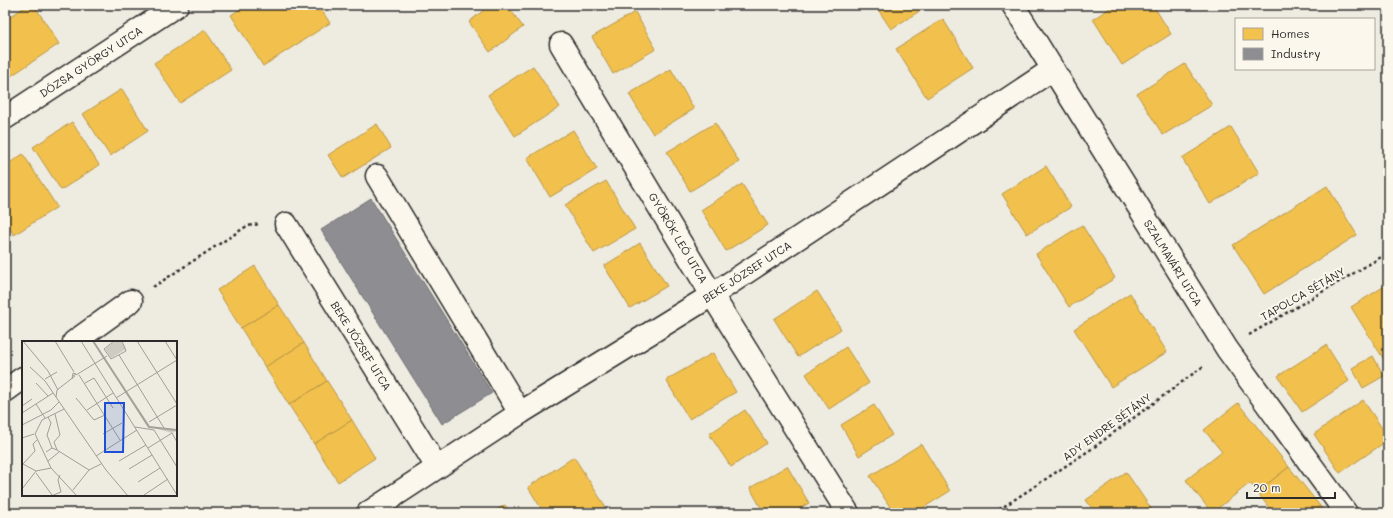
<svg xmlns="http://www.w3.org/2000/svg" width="1393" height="518" font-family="Mali,sans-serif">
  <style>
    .homes { fill: #f2c14e; stroke: #b69444 }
    .industry { fill: #8d8d92; stroke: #707073 }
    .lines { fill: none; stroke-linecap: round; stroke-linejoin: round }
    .minor-casing { stroke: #2b2b2b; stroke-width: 25 }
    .path { stroke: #2b2b2b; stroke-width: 2.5; stroke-dasharray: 3 3; stroke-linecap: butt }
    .minor { stroke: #fbf7ec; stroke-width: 22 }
    .labels { text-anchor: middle; stroke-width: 4; stroke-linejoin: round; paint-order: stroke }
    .street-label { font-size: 11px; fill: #2b2b2b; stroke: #fbf7ec }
    .inset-river { fill: none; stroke: #a4a29a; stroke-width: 2 }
    .inset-road { fill: none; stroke: #a09e98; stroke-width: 1 }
    .view { fill: #1d4ed8; fill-opacity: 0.15; stroke: #1d4ed8; stroke-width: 2 }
    .inset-edge { fill: none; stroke: #2b2b2b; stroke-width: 2 }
  </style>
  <rect width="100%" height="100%" fill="#eeebe0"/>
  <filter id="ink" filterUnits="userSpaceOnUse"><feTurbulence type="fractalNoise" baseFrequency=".025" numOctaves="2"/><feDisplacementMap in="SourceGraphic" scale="8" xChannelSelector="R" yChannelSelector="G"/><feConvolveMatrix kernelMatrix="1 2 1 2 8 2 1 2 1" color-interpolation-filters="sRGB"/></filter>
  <g filter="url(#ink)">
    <!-- homes -->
    <g class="homes">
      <polygon points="28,5 34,5 59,44 5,80 5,20"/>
      <polygon points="247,5 318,5 330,23 263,66 231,15"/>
      <polygon points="337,5 351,5 341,11"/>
      <polygon points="490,5 507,5 523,27 490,52 469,22"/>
      <polygon points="875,5 929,5 891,29"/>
      <polygon points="1115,5 1153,5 1171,34 1122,65 1093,19"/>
      <polygon points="635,12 656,49 613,74 592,37"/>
      <polygon points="943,19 973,68 927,98 896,49"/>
      <polygon points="205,30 231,70 180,103 154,63"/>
      <polygon points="1185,64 1212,105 1163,135 1137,94"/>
      <polygon points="533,66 560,107 515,136 488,95"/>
      <polygon points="671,69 694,109 653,134 629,94"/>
      <polygon points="122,89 148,131 110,156 83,114"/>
      <polygon points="72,122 99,165 61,190 33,147"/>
      <polygon points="715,123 739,162 690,191 667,152"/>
      <polygon points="377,124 391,148 343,178 328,155"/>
      <polygon points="1231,127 1259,173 1210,204 1182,158"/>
      <polygon points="573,130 597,169 550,197 527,158"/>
      <polygon points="23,154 57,207 14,235 5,222 5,166"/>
      <polygon points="1046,166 1071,207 1027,234 1002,194"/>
      <polygon points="606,181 635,229 594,253 565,205"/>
      <polygon points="742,184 768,225 726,251 701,210"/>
      <polygon points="1327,186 1357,235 1264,294 1233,245"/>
      <polygon points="1082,225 1115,278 1069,307 1036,254"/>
      <polygon points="640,243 667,286 630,308 604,266"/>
      <polygon points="255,266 279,305 241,328 217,290"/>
      <polygon points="1388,284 1388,366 1351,307"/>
      <polygon points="817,291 841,329 798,357 774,319"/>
      <polygon points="1130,293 1167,352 1111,387 1074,329"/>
      <polygon points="279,305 304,343 265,367 241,328"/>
      <polygon points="304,343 327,381 289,405 265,367"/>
      <polygon points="1326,345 1349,381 1302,412 1278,376"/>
      <polygon points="846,347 869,383 829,409 806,374"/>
      <polygon points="713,353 736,392 689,419 666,380"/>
      <polygon points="1373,356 1384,376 1363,388 1352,368"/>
      <polygon points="327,381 352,420 314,444 289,405"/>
      <polygon points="1363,400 1388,437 1388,440 1340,473 1314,434"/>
      <polygon points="1238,403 1289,467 1257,492 1250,483 1212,513 1186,480 1222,452 1204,430"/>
      <polygon points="874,405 892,435 859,456 841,425"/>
      <polygon points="745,410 767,443 731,467 709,434"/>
      <polygon points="352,420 375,458 338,482 314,444"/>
      <polygon points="921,444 950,491 915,513 894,513 870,476"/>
      <polygon points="574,457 605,506 594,513 544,513 528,487"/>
      <polygon points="787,466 809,503 792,513 764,513 750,488"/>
      <polygon points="1289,467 1320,506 1311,513 1273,513 1257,492"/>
      <polygon points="1126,472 1154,513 1095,513 1086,500"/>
      <polygon points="505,505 510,513 492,513"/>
      <polygon points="1320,506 1325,513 1311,513"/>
    </g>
    <!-- industry -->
    <polygon class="industry" points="371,198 492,393 442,424 321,230"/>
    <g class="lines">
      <defs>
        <g id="minor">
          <polyline points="1013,5 1227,349 1346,513"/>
          <polyline points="561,44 712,295 848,513"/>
          <polyline points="5,118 177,5"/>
          <polyline points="377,176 520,413"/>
          <polyline points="286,224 437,467"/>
          <polyline points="74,342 131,301"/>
          <polyline points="5,391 23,378"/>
          <polyline points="368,513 520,413 712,295 1053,69"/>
        </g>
      </defs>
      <!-- minor casing -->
      <use href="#minor" class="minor-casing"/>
      <!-- path -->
      <g class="path">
        <polyline points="153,287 247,226 260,224"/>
        <polyline points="1249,335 1388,253"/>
        <polyline points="994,513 1093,448 1205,365"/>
      </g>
      <!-- minor -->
      <use href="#minor" class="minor"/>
    </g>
  </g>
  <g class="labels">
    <!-- street labels -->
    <g class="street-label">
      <text transform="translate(91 62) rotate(-33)" y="4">DÓZSA GYÖRGY UTCA</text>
      <text transform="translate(678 238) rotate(59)" y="4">GYÖRÖK LEÓ UTCA</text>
      <text transform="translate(1173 263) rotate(58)" y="4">SZALMAVÁRI UTCA</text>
      <text transform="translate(747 272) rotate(-33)" y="4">BEKE JÓZSEF UTCA</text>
      <text transform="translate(1303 294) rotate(-30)" y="4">TAPOLCA SÉTÁNY</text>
      <text transform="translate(361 346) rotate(58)" y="4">BEKE JÓZSEF UTCA</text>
      <text transform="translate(1107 427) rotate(-36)" y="4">ADY ENDRE SÉTÁNY</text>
    </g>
  </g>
  <!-- overview -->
  <g transform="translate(22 341)">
    <rect width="155" height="155" fill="#eeebe0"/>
    <path d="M71 0 128 85 155 90 150 92 125 85ZM93 0H99L104 8 89 17 83 8Z" fill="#cecbc2"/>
    <path class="inset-river" d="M71 0 127 86 155 89"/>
    <path class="inset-road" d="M1 0 26 30 36 49M33 0 52 31M59 0 155 154M92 0 82 8 89 18 104 10 100 0M115 0 155 63M143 0 155 19M97 14 142 87M8 26 23 40 84 129 106 155M54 34 85 15M57 34 98 99M23 38 35 31M50 38 51 32 54 33 51 35M14 42 26 55M63 42 72 37 91 67M34 56 35 49 53 35M54 57 72 79 83 74M94 57 155 19M14 63 23 77M0 65 10 58M65 69 91 52M0 72 31 52M33 73 38 94 32 101 35 109 67 129 79 123M26 76 29 82 25 94 30 107M127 81 155 64M0 84 29 69 37 61M113 86 132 89 155 126M81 93 100 82M0 97 12 93M126 107 150 92 155 101M24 111 30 107 35 109M74 115 115 89M26 120 37 111M97 120 124 104M1 123 14 130M0 124 13 110 11 103 15 99M29 127 13 93 20 79 42 68M29 127 55 155M107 128 130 114M14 132 30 154M116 141 138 127M0 148 14 130 29 127M51 149 67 129M122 154 146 138M29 155 39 151 36 139 38 134"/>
    <path class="view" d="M83 62H102L101 111H83Z"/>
    <rect width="155" height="155" class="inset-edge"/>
  </g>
  <!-- margin -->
  <rect width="1393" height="518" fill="none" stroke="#fbf7ec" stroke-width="20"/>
  <rect x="10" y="10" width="1373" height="498" fill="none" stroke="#2b2b2b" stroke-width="1.5" filter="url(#ink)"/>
  <!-- legend -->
  <rect x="1235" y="18" width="140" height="52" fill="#fbf7ec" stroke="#a8a59f"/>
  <rect x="1243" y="28" width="20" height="12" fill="#f2c14e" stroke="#a8a59f"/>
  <text x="1271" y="38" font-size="12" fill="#2b2b2b">Homes</text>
  <rect x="1243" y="48" width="20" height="12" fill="#8d8d92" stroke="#a8a59f"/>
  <text x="1271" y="58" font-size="12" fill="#2b2b2b">Industry</text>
  <!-- scale -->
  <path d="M1247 492v6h88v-6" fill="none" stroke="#2b2b2b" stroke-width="2"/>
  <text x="1253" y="492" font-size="12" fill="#2b2b2b" stroke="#fbf7ec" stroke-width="3" paint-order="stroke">20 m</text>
</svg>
